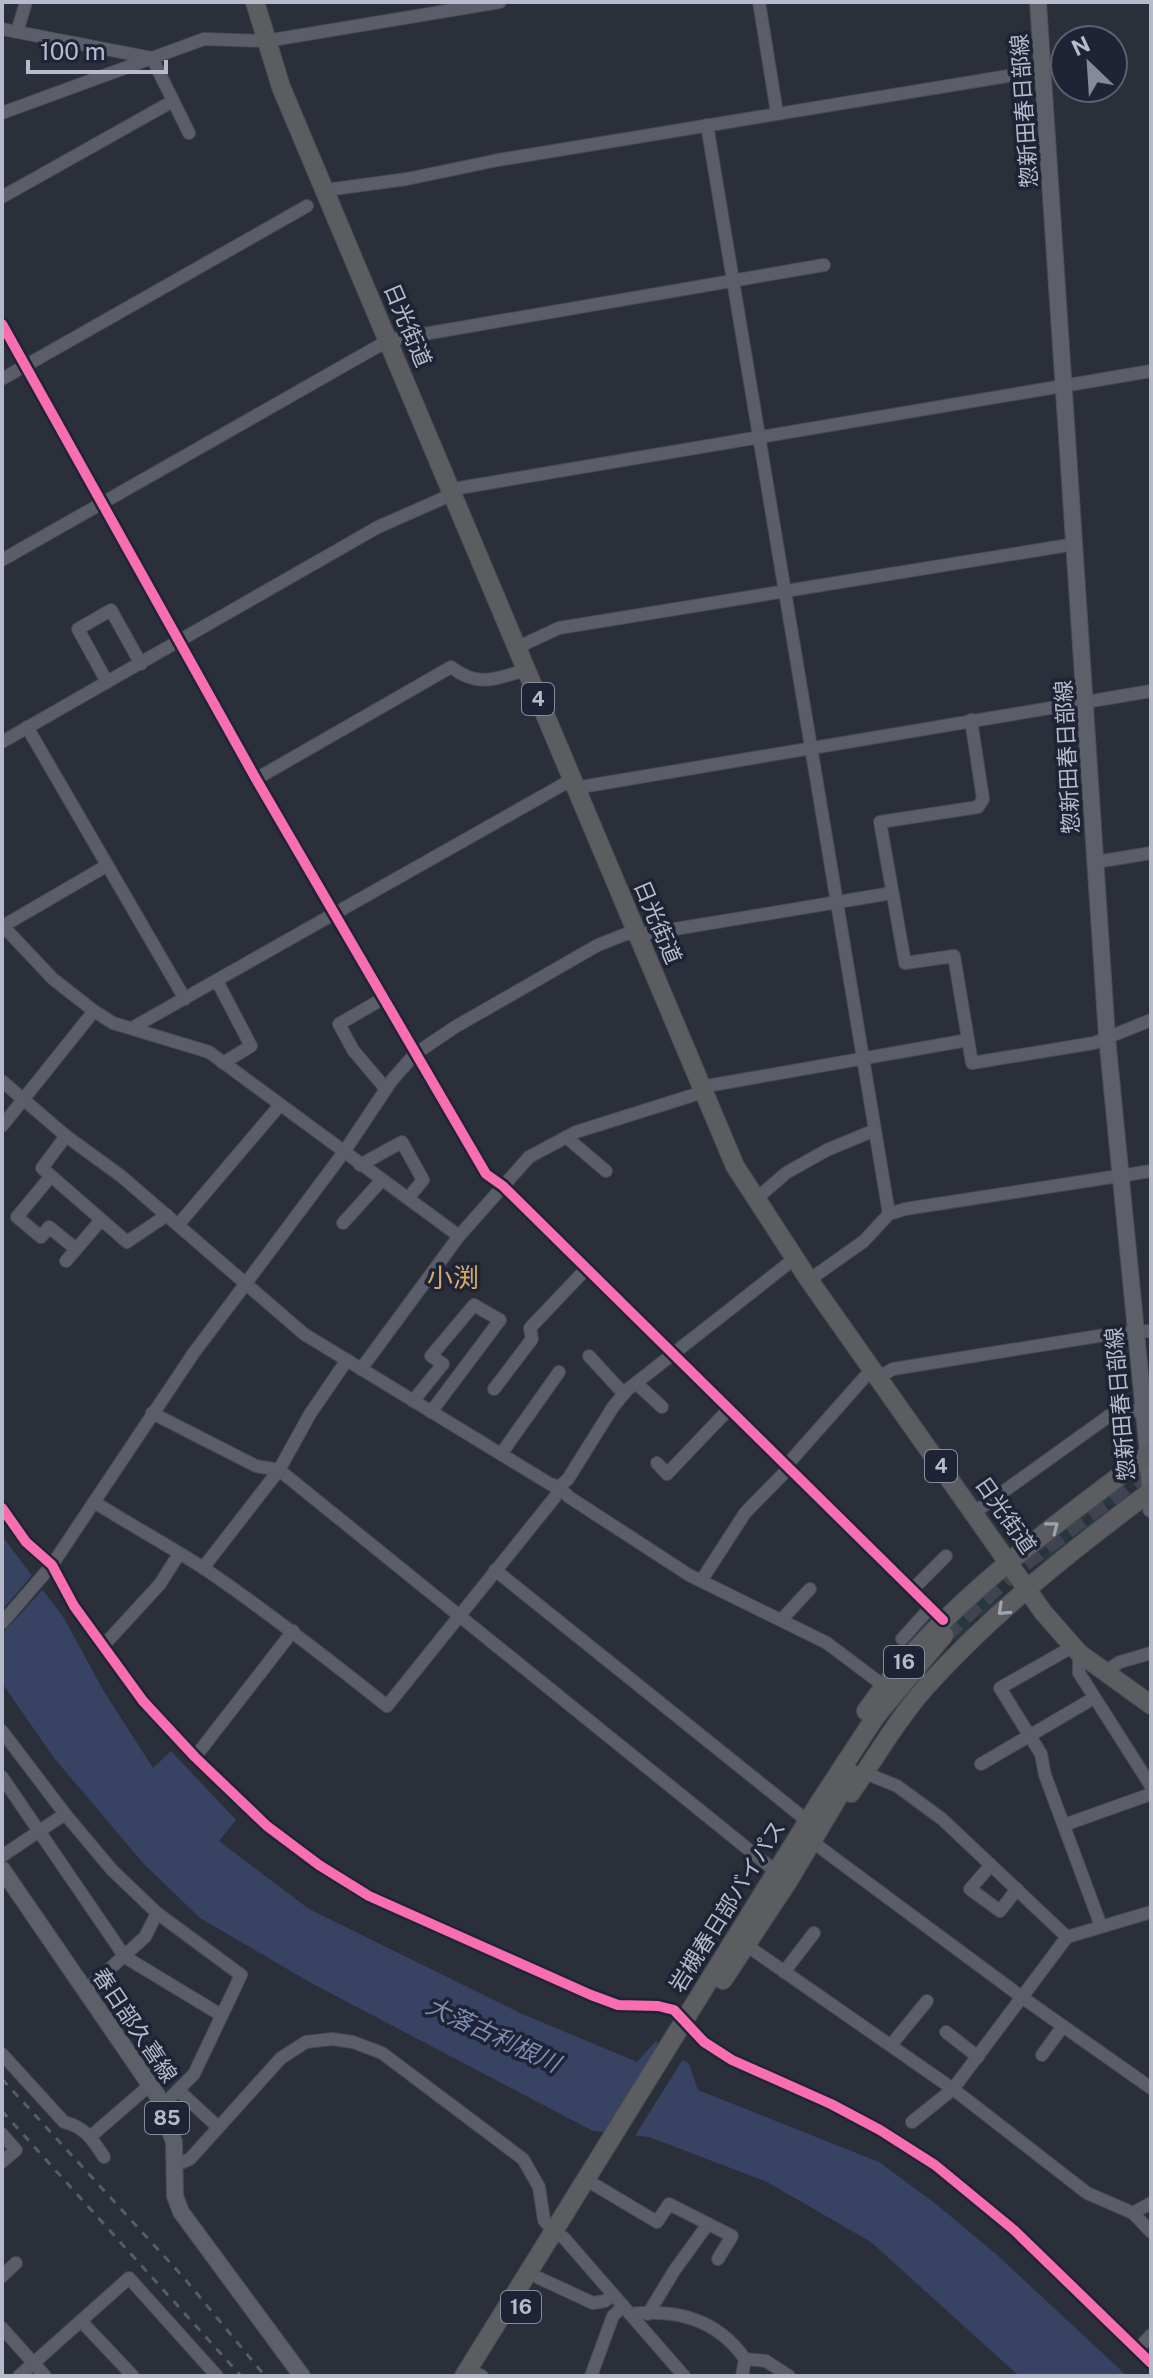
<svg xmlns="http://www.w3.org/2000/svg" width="1153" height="2378" font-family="'Public Sans','Noto Sans JP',sans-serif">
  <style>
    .green { fill: #283840 }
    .water { fill: #384263 }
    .pier { fill: #2b2f3a }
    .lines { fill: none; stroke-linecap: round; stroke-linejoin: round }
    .highway-tunnel { stroke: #404450; stroke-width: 18; stroke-dasharray: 18 9; stroke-linecap: butt }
    .minor-casing { stroke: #474a53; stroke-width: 14 }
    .major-casing { stroke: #494c57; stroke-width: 18 }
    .highway-casing { stroke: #484b55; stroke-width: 20 }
    .minor { stroke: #5b5e68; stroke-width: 12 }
    .major { stroke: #5d6069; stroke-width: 16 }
    .highway { stroke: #5b5d61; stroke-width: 18 }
    .rail { stroke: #5a5c65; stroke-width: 3; stroke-dasharray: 8 8; stroke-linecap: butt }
    .cycleway-casing { stroke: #1e2435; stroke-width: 15 }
    .cycleway { stroke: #f96db3; stroke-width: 10 }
    .oneway { stroke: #9fa3b0 }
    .labels { text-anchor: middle; stroke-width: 7; stroke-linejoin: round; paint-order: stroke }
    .shield { fill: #1e2435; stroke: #888d9d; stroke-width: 2 }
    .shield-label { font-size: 20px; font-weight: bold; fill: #b6baca }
    .street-label { font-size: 22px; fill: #b6baca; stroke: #1e2435 }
    .water-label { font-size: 24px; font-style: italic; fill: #7d8bb2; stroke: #1e2435 }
    .quarter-label { font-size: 26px; fill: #d5a966; stroke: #1e2435 }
  </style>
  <rect width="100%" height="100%" fill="#2b2f3a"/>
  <!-- green -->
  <g class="green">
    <polygon points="1126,1480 1124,1496 1118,1503 1091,1512 1069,1538 1036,1554 1033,1548"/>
    <polygon points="1117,1508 1044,1564 1042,1556 1077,1536 1094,1515"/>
    <polygon points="992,1585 1002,1603 982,1621 975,1608 972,1607"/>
    <polygon points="960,1616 968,1618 971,1627 959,1645 943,1629"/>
  </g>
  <!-- water -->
  <polygon class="water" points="2,1536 64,1618 103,1690 153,1768 171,1751 236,1820 219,1841 309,1909 520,2013 637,2062 656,2041 689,2064 698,2090 879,2162 936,2204 996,2254 1127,2376 1019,2376 871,2242 767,2182 649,2137 593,2131 313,1984 200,1918 144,1864 54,1758 2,1683"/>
  <!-- pier -->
  <g class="pier">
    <polygon points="34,1573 45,1587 2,1634 2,1610"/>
    <polygon points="662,2040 685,2056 633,2139 603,2136"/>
  </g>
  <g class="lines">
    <!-- highway-tunnel -->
    <polyline class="highway-tunnel" points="944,1635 1013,1571 1151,1467"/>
    <defs>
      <g id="minor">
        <polyline points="759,2 777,113"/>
        <polyline points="2,29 152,58 189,133"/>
        <polyline points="17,32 26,2"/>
        <polyline points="2,113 204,39 266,41 500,2"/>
        <polyline points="707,125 889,1214"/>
        <polyline points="326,190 407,179 498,160 1044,70"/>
        <polyline points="2,197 173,101"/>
        <polyline points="2,324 256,779 486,1174 503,1186 943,1620"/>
        <polyline points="2,379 307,206"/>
        <polyline points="2,560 389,340 824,265"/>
        <polyline points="516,648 559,628 1075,544"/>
        <polyline points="107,682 78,629 111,610 141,664"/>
        <polyline points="971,720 983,799 978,807 880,822 905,963 954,956 972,1063 1094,1043 1151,1020"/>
        <polyline points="27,727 185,999"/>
        <polyline points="2,742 378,527 453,494 459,488 1151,371"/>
        <path d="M256 779 451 667C478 688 496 679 525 670"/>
        <polyline points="575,788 1151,691"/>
        <polyline points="1096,862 1151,853"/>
        <polyline points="2,925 53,979 94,1011 113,1023 209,1052 459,1236"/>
        <polyline points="3,926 106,866"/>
        <polyline points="217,981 251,1046 223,1063"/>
        <polyline points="384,998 339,1024 353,1050 386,1089"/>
        <polyline points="132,1028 571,780"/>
        <polyline points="2,1081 66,1136 121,1176 304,1334 550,1484 559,1487 569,1497 689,1575 827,1643 884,1686"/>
        <polyline points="701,1087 968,1040"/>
        <polyline points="2,1126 94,1011"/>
        <polyline points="66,1136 42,1168 127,1242 167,1215"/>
        <polyline points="566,1137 606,1171"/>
        <polyline points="360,1165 402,1142 423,1180 409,1197"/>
        <polyline points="51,1176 17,1217 41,1237 49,1227 76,1249"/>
        <polyline points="755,1200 786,1173 827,1150 875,1130"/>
        <polyline points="343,1223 381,1181"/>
        <polyline points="178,1225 280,1105"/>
        <polyline points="66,1261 101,1220"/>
        <polyline points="809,1280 864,1241 889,1214 905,1209 1151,1171"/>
        <polyline points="589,1356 624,1394"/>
        <polyline points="361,1369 459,1236 529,1157 576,1132 703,1092"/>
        <polyline points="877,1378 893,1369 1117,1333 1151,1331"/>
        <polyline points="636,1383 662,1407"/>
        <polyline points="494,1389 532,1339 530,1328 586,1269"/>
        <polyline points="413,1401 443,1364 431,1356 474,1305 500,1320 431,1412"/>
        <polyline points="152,1413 256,1466 279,1470 284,1474 769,1866"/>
        <polyline points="501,1454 559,1372"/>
        <polyline points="657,1463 667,1474 729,1409"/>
        <polyline points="786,1466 871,1370"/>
        <path d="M94 1502C131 1525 169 1546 205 1569 268 1612 328 1659 387 1706L555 1497 559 1487 568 1479 613 1407 627 1390 794 1259"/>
        <polyline points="2,1508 26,1542 52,1565 74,1606 143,1701 195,1757 267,1826 319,1865 369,1896 591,1995 618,2005 658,2006 674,2010 704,2042 732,2060 831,2104 880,2130 935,2165 1014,2230 1151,2363"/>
        <polyline points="975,1512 1113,1413 1144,1410"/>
        <polyline points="203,1568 279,1470 310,1414 347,1360"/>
        <polyline points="495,1570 800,1815"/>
        <polyline points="701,1581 745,1513 789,1468"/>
        <polyline points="912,1590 946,1556"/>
        <polyline points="782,1619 810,1589"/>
        <polyline points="2,1623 52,1565 193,1354 344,1152 392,1080 415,1054 455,1027 598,945 626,934 651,933 892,893"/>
        <polyline points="902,1639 930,1608"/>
        <polyline points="1072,1644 1065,1651 1000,1688 1041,1754 1045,1775 1101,1926"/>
        <polyline points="104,1645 160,1584 179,1554"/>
        <polyline points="1079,1653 1079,1673 1151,1786"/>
        <polyline points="1104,1672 1120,1662 1151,1653"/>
        <polyline points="2,1731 65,1814"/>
        <polyline points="195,1757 293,1631"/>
        <polyline points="981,1764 1094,1698"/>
        <polyline points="865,1773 897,1786 942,1819 1067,1937"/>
        <polyline points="2,1777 125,1957 221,2015"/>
        <polyline points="1064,1825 1151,1794"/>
        <polyline points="818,1846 1023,1998 1151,2088"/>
        <polyline points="2,1856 65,1814 112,1870 157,1913 145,1937 85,1991"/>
        <polyline points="991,1865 970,1889 1000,1911 1017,1889"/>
        <polyline points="157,1913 241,1975 194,2074 162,2106"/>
        <polyline points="746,1945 953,2089 1087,2193 1133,2213 1151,2232"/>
        <polyline points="784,1972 814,1933"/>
        <polyline points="946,2032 978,2057"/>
        <polyline points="891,2045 927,2001"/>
        <path d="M2 2054 64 2122C85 2127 93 2140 104 2157"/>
        <polyline points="1042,2055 1063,2026"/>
        <polyline points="179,2091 218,2127"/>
        <polyline points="912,2122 953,2089 1067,1937 1151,1912"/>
        <polyline points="2,2134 16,2150 2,2162"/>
        <polyline points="90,2137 150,2085"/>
        <polyline points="176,2165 190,2159 281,2058 306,2042 332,2039 353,2042 382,2053 523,2159 539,2187 544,2220 553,2231 564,2238 684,2376"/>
        <polyline points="595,2185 657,2222 669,2204 732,2236 718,2259"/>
        <polyline points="1133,2213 1151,2203"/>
        <polyline points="2,2276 16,2263"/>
        <polyline points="539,2278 593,2303 605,2301 613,2295"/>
        <path d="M630 2314C677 2309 717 2319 745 2359L742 2376"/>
        <polyline points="648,2314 674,2271 708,2224"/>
        <polyline points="82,2322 133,2376"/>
        <polyline points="2,2328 45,2376"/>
        <polyline points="1137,2350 1151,2335"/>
        <polyline points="745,2359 766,2361 789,2376"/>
        <polyline points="480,2375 482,2376"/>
        <polyline points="19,2376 129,2278 217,2376"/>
        <polyline points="591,2376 613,2316 623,2306"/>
      </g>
      <g id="major">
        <polyline points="1038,2 1107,1037 1148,1454 1151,1509"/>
        <polyline points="2,1869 157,2095 174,2142 175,2196 181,2212 302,2376"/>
      </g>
      <g id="highway">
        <polyline points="255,2 281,87 735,1166 809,1280 1043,1612 1079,1653 1151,1705"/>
        <path d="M866 1711C941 1605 1049 1530 1151 1452"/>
        <path d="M851 1793C875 1758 897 1720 925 1688 992 1613 1071 1551 1151 1491"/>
        <polyline points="723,1980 789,1880 852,1774"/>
        <polyline points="464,2376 819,1803 876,1716 944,1635"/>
      </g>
    </defs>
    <!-- minor casing -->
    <use href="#minor" class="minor-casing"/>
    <!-- major casing -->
    <use href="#major" class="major-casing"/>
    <!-- highway casing -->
    <use href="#highway" class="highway-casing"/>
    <!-- minor -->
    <use href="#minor" class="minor"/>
    <!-- major -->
    <use href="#major" class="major"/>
    <!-- highway -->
    <use href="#highway" class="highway"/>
    <!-- rail -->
    <g class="rail">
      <polyline points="2,2079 185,2279 265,2376"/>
      <polyline points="2,2111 241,2376"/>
    </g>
    <defs>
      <g id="cycleway">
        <polyline points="2,324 256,779 486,1174 503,1186 943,1620"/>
        <polyline points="2,1508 26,1542 52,1565 74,1606 143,1701 195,1757 267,1826 319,1865 369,1896 591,1995 618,2005 658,2006 674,2010 704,2042 732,2060 831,2104 880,2130 935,2165 1014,2230 1151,2363"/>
      </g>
    </defs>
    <!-- cycleway casing -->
    <use href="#cycleway" class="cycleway-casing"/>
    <!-- cycleway -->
    <use href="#cycleway" class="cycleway"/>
  </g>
  <!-- one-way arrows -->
  <defs><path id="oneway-chevron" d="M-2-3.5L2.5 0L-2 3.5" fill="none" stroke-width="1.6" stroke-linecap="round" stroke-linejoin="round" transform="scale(2)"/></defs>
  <g class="oneway">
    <use href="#oneway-chevron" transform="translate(1053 1527) rotate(-38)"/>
    <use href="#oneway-chevron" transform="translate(1003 1610) rotate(137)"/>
  </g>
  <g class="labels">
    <!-- shield labels -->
    <g class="shield">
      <rect x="522" y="683" width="32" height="32" rx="6"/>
      <rect x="925" y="1450" width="32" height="32" rx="6"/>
      <rect x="884" y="1646" width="40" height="32" rx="6"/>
      <rect x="145" y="2102" width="44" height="32" rx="6"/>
      <rect x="501" y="2291" width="40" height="32" rx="6"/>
    </g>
    <g class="shield-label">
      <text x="538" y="706">4</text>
      <text x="941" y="1473">4</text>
      <text x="904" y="1669">16</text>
      <text x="167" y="2125">85</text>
      <text x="521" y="2314">16</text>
    </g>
    <!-- street labels -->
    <g class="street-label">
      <text transform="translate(1024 111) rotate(-94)" y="8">惣新田春日部線</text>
      <text transform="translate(408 325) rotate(67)" y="8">日光街道</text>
      <text transform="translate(1067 757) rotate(-93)" y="8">惣新田春日部線</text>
      <text transform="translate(658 922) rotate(67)" y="8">日光街道</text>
      <text transform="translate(1120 1404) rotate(-95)" y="8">惣新田春日部線</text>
      <text transform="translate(1006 1515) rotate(55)" y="8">日光街道</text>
      <text transform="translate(727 1906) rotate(-58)" y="8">岩槻春日部バイパス</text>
      <text transform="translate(135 2025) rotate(56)" y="8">春日部久喜線</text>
    </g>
    <!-- water labels -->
    <g class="water-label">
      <text transform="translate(493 2035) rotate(25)" y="8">大落古利根川</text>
    </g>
    <!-- quarter labels -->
    <g class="quarter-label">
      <text x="453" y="1287">小渕</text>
    </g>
  </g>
  <!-- border -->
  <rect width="1153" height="2378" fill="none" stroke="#b6baca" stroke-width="8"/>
  <!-- north arrow -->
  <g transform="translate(1089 64) rotate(335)"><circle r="38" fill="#1e2435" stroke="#5b6071" stroke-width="2"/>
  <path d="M0-6L14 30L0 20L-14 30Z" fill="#858998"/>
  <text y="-12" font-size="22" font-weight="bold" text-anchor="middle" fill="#b6baca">N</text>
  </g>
  <!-- scale -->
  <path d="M28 60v12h138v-12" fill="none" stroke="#b6baca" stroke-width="4"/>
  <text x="40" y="60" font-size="24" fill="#b6baca" stroke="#1e2435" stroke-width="6" paint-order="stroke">100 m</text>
</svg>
